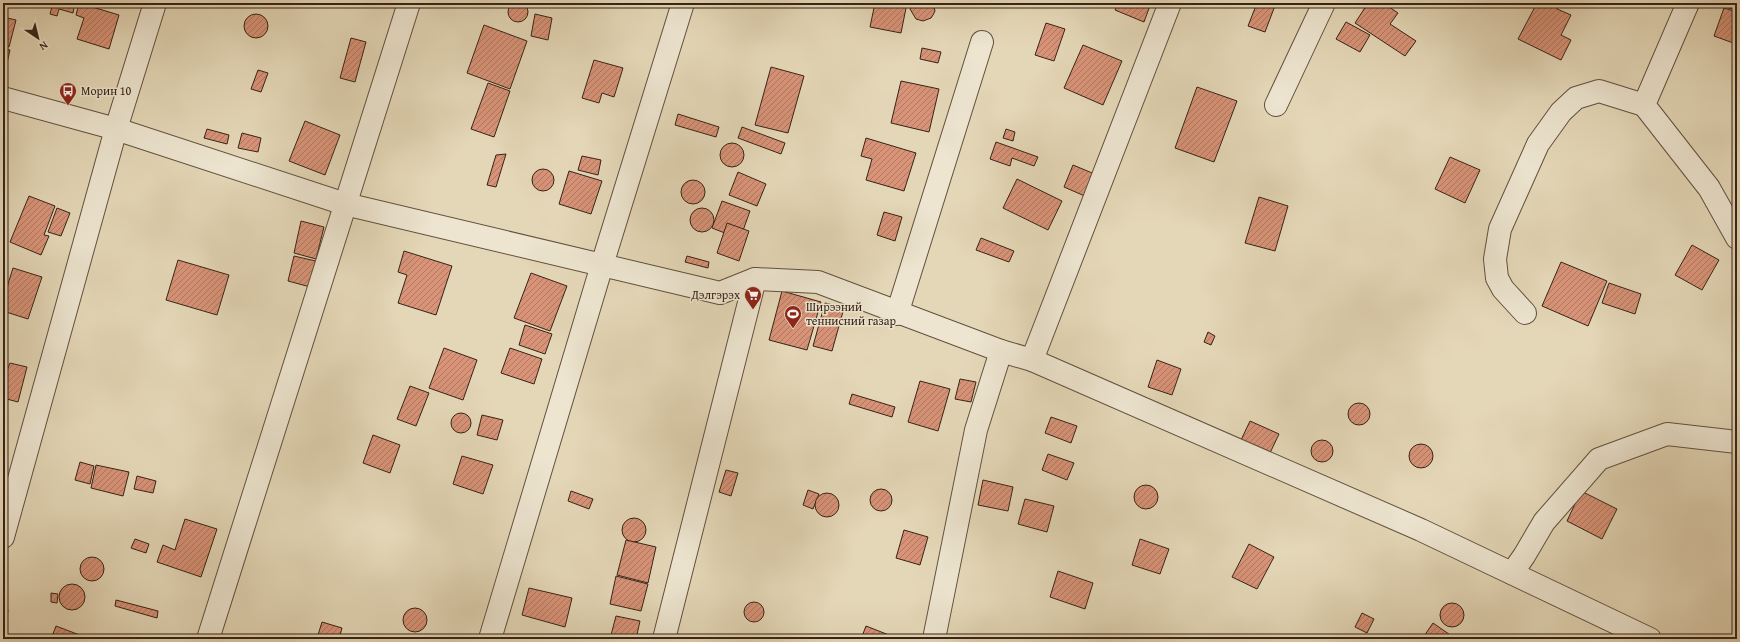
<svg xmlns="http://www.w3.org/2000/svg" width="1740" height="642" font-family="'Gentium Book Plus',serif">
  <style>
    .building { fill: url(#building-hatch); stroke: #372315 }
    .lines { fill: none; stroke-linecap: round; stroke-linejoin: round }
    .minor-casing { stroke: #62503e; stroke-width: 24 }
    .minor { stroke: #ede5d0; stroke-width: 22 }
    .labels { text-anchor: middle; stroke-width: 3; stroke-linejoin: round; paint-order: stroke }
    .poi-label { font-size: 12px; fill: #372315; stroke: #ede5d0; text-anchor: start }
  </style>
  <defs>
    <pattern id="building-hatch" width="6" height="6" patternUnits="userSpaceOnUse"><rect width="6" height="6" fill="#d89378"/><path d="M-1 1l2-2M0 6l6-6M5 7l2-2" fill="none" stroke="#b07861"/></pattern>
  </defs>
  <rect width="100%" height="100%" fill="#e4d7b7"/>
  <filter id="stains"><feTurbulence type="fractalNoise" baseFrequency=".005" numOctaves="4"/><feColorMatrix values="0 0 0 0 .2 0 0 0 0 .09 0 0 0 0 .02 0 0 0 .5 -.17"/></filter>
  <radialGradient id="worn" r=".72"><stop offset=".6" stop-color="#630" stop-opacity="0"/><stop offset="1" stop-color="#630" stop-opacity=".3"/></radialGradient>
  <!-- building -->
  <g class="building">
    <circle cx="518" cy="12" r="10"/>
    <polygon points="53,3 75,3 73,13 59,9 57,16 50,14"/>
    <polygon points="79,3 119,15 109,49 77,39 84,18 76,15"/>
    <polygon points="875,3 907,3 901,33 870,27"/>
    <polygon points="912,3 933,3 935,11 933,15 931,18 923,21 916,19 910,9"/>
    <polygon points="1118,3 1151,3 1144,22 1115,10"/>
    <polygon points="1257,3 1276,3 1265,32 1248,26"/>
    <polygon points="1368,3 1383,3 1398,13 1390,24 1416,41 1405,56 1355,23"/>
    <polygon points="1537,3 1560,3 1557,9 1571,15 1561,35 1571,40 1561,60 1518,39"/>
    <polygon points="1727,3 1737,3 1737,11 1726,7"/>
    <polygon points="1724,8 1737,12 1736,44 1714,36"/>
    <polygon points="535,14 552,18 548,40 531,36"/>
    <circle cx="256" cy="26" r="12"/>
    <polygon points="3,17 16,20 9,47 3,45"/>
    <polygon points="1346,22 1370,35 1360,52 1336,39"/>
    <polygon points="1046,23 1065,29 1054,61 1035,55"/>
    <polygon points="484,25 527,41 510,89 467,73"/>
    <polygon points="351,38 366,42 355,82 340,78"/>
    <polygon points="1083,45 1122,61 1103,105 1064,88"/>
    <polygon points="3,48 10,50 6,67 3,66"/>
    <polygon points="922,48 941,52 938,63 920,59"/>
    <polygon points="594,60 623,68 614,97 602,93 599,103 582,98"/>
    <polygon points="771,67 804,76 788,133 755,125"/>
    <polygon points="258,70 268,73 261,92 251,89"/>
    <polygon points="901,81 939,89 929,132 891,123"/>
    <polygon points="488,83 510,91 494,137 471,129"/>
    <polygon points="1197,87 1237,101 1214,162 1175,148"/>
    <polygon points="678,114 719,127 716,137 675,125"/>
    <polygon points="305,121 340,135 325,175 289,161"/>
    <polygon points="742,127 785,143 781,154 738,138"/>
    <polygon points="207,129 229,135 227,144 204,138"/>
    <polygon points="1006,129 1015,132 1013,141 1003,138"/>
    <polygon points="242,133 261,138 258,152 238,148"/>
    <polygon points="866,138 916,153 904,191 866,180 872,159 861,156"/>
    <polygon points="996,142 1038,157 1034,166 1012,158 1010,166 990,159"/>
    <circle cx="732" cy="155" r="12"/>
    <polygon points="506,154 496,187 487,185 496,155"/>
    <polygon points="582,156 601,160 598,175 578,170"/>
    <polygon points="1450,157 1480,170 1465,203 1435,189"/>
    <polygon points="1073,165 1097,175 1087,197 1064,187"/>
    <circle cx="543" cy="180" r="11"/>
    <polygon points="569,171 602,181 591,214 559,204"/>
    <polygon points="738,172 766,184 757,206 729,195"/>
    <polygon points="1017,179 1062,201 1048,230 1003,208"/>
    <circle cx="693" cy="192" r="12"/>
    <polygon points="29,196 55,206 44,235 49,236 41,255 10,242"/>
    <polygon points="1259,197 1288,206 1275,251 1245,243"/>
    <polygon points="722,201 750,211 740,239 712,228"/>
    <circle cx="702" cy="220" r="12"/>
    <polygon points="57,208 70,213 61,236 48,232"/>
    <polygon points="884,212 902,217 895,241 877,235"/>
    <polygon points="301,221 324,227 316,259 294,253"/>
    <polygon points="727,223 749,231 739,261 717,253"/>
    <polygon points="981,238 1014,251 1009,262 976,250"/>
    <polygon points="1692,245 1719,260 1702,290 1675,275"/>
    <polygon points="404,251 452,266 436,315 398,303 407,275 398,272"/>
    <polygon points="294,256 320,262 314,288 288,281"/>
    <polygon points="687,256 709,262 708,268 685,262"/>
    <polygon points="178,260 229,275 217,315 166,300"/>
    <polygon points="1561,262 1607,281 1588,326 1542,306"/>
    <polygon points="13,268 42,277 28,319 3,311 3,300"/>
    <polygon points="531,273 567,286 550,331 514,318"/>
    <polygon points="1609,283 1641,294 1635,314 1602,303"/>
    <polygon points="782,291 821,302 807,350 769,340"/>
    <polygon points="825,303 844,308 832,351 813,346"/>
    <polygon points="525,325 552,334 545,354 519,345"/>
    <polygon points="1208,332 1215,336 1211,345 1204,342"/>
    <polygon points="444,348 477,360 463,400 429,388"/>
    <polygon points="510,348 542,359 534,384 501,373"/>
    <polygon points="1157,360 1181,369 1172,395 1148,387"/>
    <polygon points="10,363 27,367 18,402 3,398 3,367 8,368"/>
    <polygon points="960,379 976,382 971,402 955,399"/>
    <polygon points="920,381 950,389 938,431 908,422"/>
    <polygon points="410,386 429,393 416,426 397,419"/>
    <polygon points="852,394 895,407 892,417 849,404"/>
    <circle cx="1359" cy="414" r="11"/>
    <circle cx="461" cy="423" r="10"/>
    <polygon points="482,415 503,420 497,440 477,435"/>
    <polygon points="1051,417 1077,426 1071,443 1045,433"/>
    <polygon points="1250,421 1279,434 1270,453 1241,440"/>
    <polygon points="373,435 400,445 390,473 363,463"/>
    <circle cx="1322" cy="451" r="11"/>
    <circle cx="1421" cy="456" r="12"/>
    <polygon points="1048,454 1074,463 1067,480 1042,470"/>
    <polygon points="462,456 493,465 483,494 453,484"/>
    <polygon points="80,462 94,466 90,484 75,480"/>
    <polygon points="96,465 129,472 123,496 91,488"/>
    <polygon points="726,470 738,473 731,496 719,492"/>
    <polygon points="137,476 156,481 153,493 134,489"/>
    <polygon points="983,480 1013,487 1008,511 978,505"/>
    <circle cx="1146" cy="497" r="12"/>
    <circle cx="881" cy="500" r="11"/>
    <polygon points="808,490 819,494 813,509 803,505"/>
    <polygon points="571,491 593,499 589,509 568,501"/>
    <polygon points="1581,491 1617,509 1602,539 1567,521"/>
    <circle cx="827" cy="505" r="12"/>
    <polygon points="1025,499 1054,506 1047,532 1018,524"/>
    <circle cx="634" cy="530" r="12"/>
    <polygon points="185,519 217,529 201,577 157,562 163,545 175,550"/>
    <polygon points="904,530 928,537 920,565 896,558"/>
    <polygon points="135,539 149,544 146,553 131,548"/>
    <polygon points="1140,539 1169,549 1160,574 1132,565"/>
    <polygon points="626,540 656,547 648,583 617,575"/>
    <polygon points="1249,544 1274,557 1257,589 1232,577"/>
    <circle cx="92" cy="569" r="12"/>
    <polygon points="1058,571 1093,583 1085,609 1050,597"/>
    <polygon points="616,576 648,584 641,611 610,604"/>
    <circle cx="72" cy="597" r="13"/>
    <polygon points="529,588 572,598 565,627 522,615"/>
    <polygon points="51,593 58,594 57,603 51,602"/>
    <polygon points="116,600 158,611 157,618 115,606"/>
    <circle cx="754" cy="612" r="10"/>
    <circle cx="1452" cy="615" r="12"/>
    <polygon points="3,608 8,610 6,619 3,618"/>
    <circle cx="415" cy="620" r="12"/>
    <polygon points="1362,613 1374,619 1367,633 1355,627"/>
    <polygon points="616,616 640,621 636,639 610,639"/>
    <polygon points="322,622 342,628 339,639 331,639 318,635"/>
    <polygon points="1433,623 1456,639 1422,639"/>
    <polygon points="56,626 90,639 51,639"/>
    <polygon points="866,626 894,637 893,639 861,639"/>
  </g>
  <g class="lines">
    <defs>
      <g id="minor">
        <polyline points="1688,3 1644,105 1709,188 1737,238"/>
        <polyline points="3,98 116,129 345,204 720,293 755,279 818,282 1001,351 1032,360 1421,530 1650,639"/>
        <polyline points="1276,105 1324,3"/>
        <polyline points="1525,313 1503,289 1497,278 1495,259 1500,229 1538,144 1561,112 1576,98 1599,91 1644,105"/>
        <polyline points="897,314 982,42"/>
        <polyline points="1032,360 1170,3"/>
        <polyline points="3,537 116,129 155,3"/>
        <polyline points="1512,573 1524,556 1544,522 1599,459 1667,434 1737,442"/>
        <polyline points="208,639 409,3"/>
        <polyline points="490,639 602,265 683,3"/>
        <polyline points="664,639 755,279"/>
        <polyline points="934,639 976,430 1001,351"/>
      </g>
    </defs>
    <!-- minor casing -->
    <use href="#minor" class="minor-casing"/>
    <!-- minor -->
    <use href="#minor" class="minor"/>
  </g>
  <!-- icons -->
  <defs>
    <symbol id="bus-pin" viewBox="-11 -11 22 30"><path d="M0 17L-7.5 6A9.5 9.5 0 1 1 7.5 6Z" fill="#8f2418" stroke="#ede5d0"/><path d="M-5-6H5V4H4V6H2V4H-2V6H-4V4H-5ZM-3.5-4V0h7V-4ZM-3.5 1.2v1.5H-2V1.2ZM2 1.2v1.5H3.5V1.2Z" fill="#fff"/></symbol>
    <symbol id="supermarket-pin" viewBox="-11 -11 22 30"><path d="M0 17L-7.5 6A9.5 9.5 0 1 1 7.5 6Z" fill="#8f2418" stroke="#ede5d0"/><path d="M-6-5.5h2.5l.6 2H6L4.5 2H-2.5L-4.4-4H-6ZM-1.5 3.2a1.3 1.3 0 1 0 .1 0ZM3 3.2a1.3 1.3 0 1 0 .1 0Z" fill="#fff"/></symbol>
    <symbol id="stadium-pin" viewBox="-11 -11 22 30"><path d="M0 17L-7.5 6A9.5 9.5 0 1 1 7.5 6Z" fill="#8f2418" stroke="#ede5d0"/><path d="M0-5a6.5 5 0 1 0 0 10a6.5 5 0 1 0 0-10ZM-3.5-1.8h7v3.6h-7Z" fill="#fff"/></symbol>
  </defs>
  <g fill-rule="evenodd">
    <use href="#bus-pin" x="58" y="81" width="20" height="27"/>
    <use href="#supermarket-pin" x="743" y="285" width="20" height="27"/>
    <use href="#stadium-pin" x="783" y="304" width="20" height="27"/>
  </g>
  <g class="labels">
    <!-- poi labels -->
    <g class="poi-label">
      <text x="81" y="95">Морин 10</text>
      <text x="740" y="299" text-anchor="end">Дэлгэрэх</text>
      <text x="806" y="311">Ширээний<tspan x="806" dy="14">теннисний газар</tspan></text>
    </g>
  </g>
  <!-- margin -->
  <rect width="1740" height="642" fill="none" stroke="#e4d7b7" stroke-width="16"/>
  <rect x="4" y="4" width="1732" height="634" fill="none" stroke="#372315" stroke-width="2"/>
  <rect x="8" y="8" width="1724" height="626" fill="none" stroke="#372315"/>
  <!-- north arrow -->
  <g transform="translate(38 38) rotate(145)" stroke="#ede5d0" stroke-width="3" paint-order="stroke">
  <path d="M0-3L7 15L0 10L-7 15Z" fill="#372315"/>
  <text y="-6" font-size="11" font-weight="bold" text-anchor="middle" fill="#372315">N</text>
  </g>
  <rect width="100%" height="100%" filter="url(#stains)"/>
  <rect width="100%" height="100%" fill="url(#worn)"/>
</svg>
